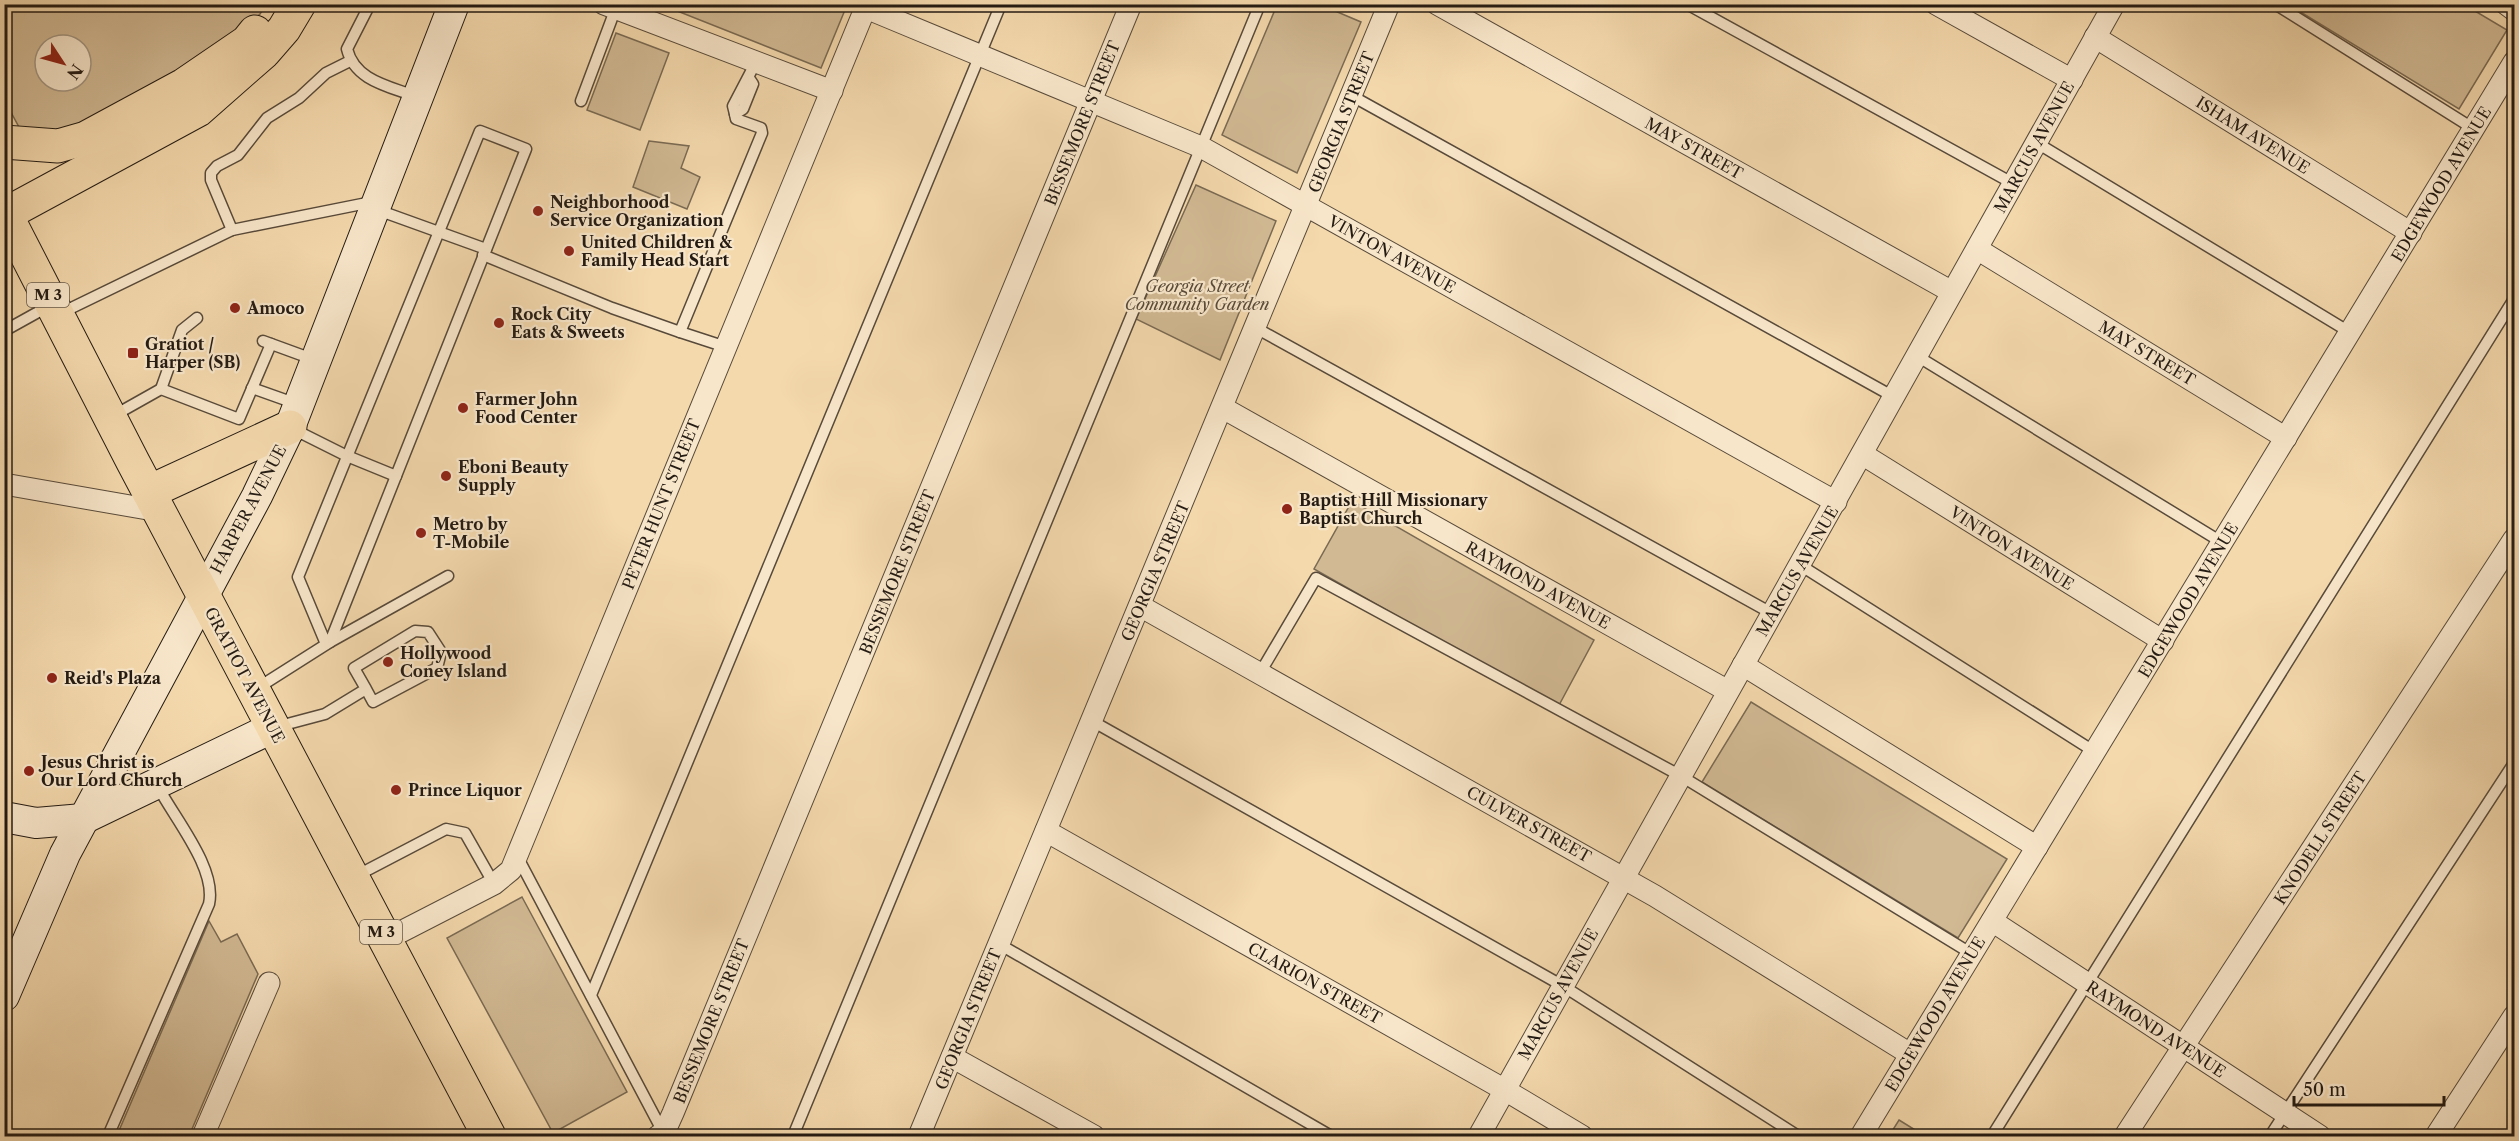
<svg xmlns="http://www.w3.org/2000/svg" width="2519" height="1141" font-family="'Libre Caslon Text',serif">
  <style>
    .green { fill: #d1b993; stroke: #7a6a53; stroke-width: 1.5; fill-rule: evenodd }
    .lines { fill: none; stroke-linecap: round; stroke-linejoin: round }
    .lane-casing { stroke: #584a3a; stroke-width: 13 }
    .street-casing { stroke: #584a3a; stroke-width: 23 }
    .secondary-casing { stroke: #241b13; stroke-width: 32 }
    .primary-casing { stroke: #241b13; stroke-width: 35 }
    .highway-casing { stroke: #241b13; stroke-width: 35 }
    .lane { stroke: #f8e6ca; stroke-width: 10 }
    .street { stroke: #f8e6ca; stroke-width: 21 }
    .secondary { stroke: #f8e6ca; stroke-width: 30 }
    .primary { stroke: #f4d9ad; stroke-width: 33 }
    .highway { stroke: #f4d9ad; stroke-width: 33 }
    .poi-dot { fill: #8f2418; stroke: #f8e6ca; stroke-width: 2 }
    .labels { text-anchor: middle; stroke-width: 4.5; stroke-linejoin: round; paint-order: stroke }
    .shield { fill: #f8e6ca; stroke: #64584a; stroke-width: 1.5 }
    .shield-label { font-size: 15px; font-weight: bold; fill: #241b13 }
    .street-label { font-size: 16px; fill: #241b13; stroke: #f8e6ca }
    .poi-label { font-size: 16px; font-weight: bold; fill: #241b13; stroke: #f8e6ca; text-anchor: start }
    .park-label { font-size: 16px; font-style: italic; fill: #584a39; stroke: #f8e6ca }
  </style>
  <rect width="100%" height="100%" fill="#f4d9ad"/>
  <filter id="stains"><feTurbulence type="fractalNoise" baseFrequency=".00333" numOctaves="4"/><feColorMatrix values="0 0 0 0 .2 0 0 0 0 .09 0 0 0 0 .02 0 0 0 .5 -.17"/></filter>
  <radialGradient id="worn" r=".72"><stop offset=".6" stop-color="#630" stop-opacity="0"/><stop offset="1" stop-color="#630" stop-opacity=".3"/></radialGradient>
  <!-- green -->
  <g class="green">
    <path d="M4 5H266L260 14 232 40 47 142H27L5 101ZM45 45H81V81H45Z"/>
    <polygon points="662,5 662,4 847,5 821,68"/>
    <polygon points="1277,5 1321,5 1361,22 1297,173 1222,135"/>
    <polygon points="2289,5 2465,5 2507,30 2459,109"/>
    <polygon points="616,33 669,53 640,130 587,110"/>
    <polygon points="649,141 689,146 681,168 700,177 687,209 633,187"/>
    <polygon points="1196,185 1276,221 1220,360 1136,319"/>
    <polygon points="1352,501 1594,640 1558,707 1314,569"/>
    <polygon points="1751,702 2007,859 1958,938 1702,782"/>
    <polygon points="522,897 627,1092 553,1133 447,938"/>
    <polygon points="209,921 221,942 237,934 258,974 189,1136 137,1136 118,1133"/>
    <polygon points="1899,1120 1925,1136 1889,1136"/>
  </g>
  <g class="lines">
    <defs>
      <g id="lane">
        <path d="M370 4 347 49C355 81 389 86 417 97"/>
        <polyline points="1687,4 2014,184"/>
        <polyline points="2275,4 2474,129"/>
        <polyline points="749,78 753,84 743,109 735,114 733,106 756,62"/>
        <polyline points="1352,96 1894,397"/>
        <polyline points="581,101 617,5"/>
        <polyline points="2037,143 2351,333"/>
        <polyline points="375,209 486,249"/>
        <polyline points="232,230 211,180 211,173 217,166 238,155 267,118 299,98 326,73 350,61"/>
        <polyline points="483,255 612,308 680,332"/>
        <polyline points="59,314 232,230 372,202"/>
        <polyline points="1256,328 1773,614"/>
        <polyline points="4,331 49,306"/>
        <polyline points="263,341 315,360"/>
        <polyline points="726,347 680,332 762,133 761,128 736,119 735,114"/>
        <polyline points="1917,356 2223,543"/>
        <polyline points="252,388 297,404"/>
        <polyline points="161,389 182,330 197,318"/>
        <polyline points="113,416 161,389 239,419 271,344"/>
        <polyline points="293,429 347,456 396,476"/>
        <polyline points="1800,565 2095,752"/>
        <polyline points="326,644 298,577 480,131 526,149 330,642"/>
        <polyline points="1260,673 1316,578 1681,776 1972,954"/>
        <polyline points="256,689 330,642 448,576"/>
        <polyline points="1092,721 1563,986 1798,1136"/>
        <polyline points="276,727 325,714 366,689 373,702 437,668 441,652 428,632 415,631 354,668 366,689"/>
        <polyline points="517,856 664,1134"/>
        <polyline points="356,876 446,829 465,833 494,884"/>
        <polyline points="999,944 1331,1136"/>
        <polyline points="591,995 1001,4"/>
        <path d="M108 1136 209 904C217 868 174 818 157 785"/>
        <polyline points="793,1136 1260,4"/>
        <polyline points="1992,1136 2514,299"/>
        <polyline points="2270,1136 2514,763"/>
      </g>
      <g id="street">
        <polyline points="604,4 832,91"/>
        <polyline points="1437,4 1952,292"/>
        <polyline points="1936,4 2072,80"/>
        <polyline points="2506,4 2514,10"/>
        <polyline points="866,8 1201,147 1836,502"/>
        <polyline points="2095,37 2411,233"/>
        <polyline points="1977,249 2286,438"/>
        <polyline points="1223,408 1728,691"/>
        <polyline points="1862,454 2163,641"/>
        <polyline points="4,484 159,511"/>
        <polyline points="1140,606 1655,896 1910,1054"/>
        <polyline points="1743,665 2037,847"/>
        <polyline points="1046,831 1505,1090 1582,1136"/>
        <polyline points="1992,921 2320,1136"/>
        <polyline points="385,940 494,884 511,870 867,4"/>
        <polyline points="952,1057 1094,1136"/>
        <polyline points="203,1136 269,983"/>
        <polyline points="658,1136 664,1133 673,1113 1131,4"/>
        <polyline points="919,1136 1389,4"/>
        <polyline points="1479,1136 2114,4"/>
        <polyline points="1861,1136 2514,62"/>
        <polyline points="2125,1136 2514,539"/>
        <polyline points="2436,1136 2514,1016"/>
      </g>
      <g id="secondary">
        <polyline points="4,817 36,823 83,819 272,728"/>
        <polyline points="4,996 65,854 257,496 290,427 454,4"/>
      </g>
      <g id="primary">
        <polyline points="4,211 133,462 489,1136"/>
        <polyline points="149,492 290,427"/>
      </g>
      <g id="highway">
        <polyline points="4,142 58,146 86,138 184,85 247,42 255,32"/>
        <polyline points="6,214 198,110 264,52 284,29 299,4"/>
      </g>
    </defs>
    <!-- lane casing -->
    <use href="#lane" class="lane-casing"/>
    <!-- street casing -->
    <use href="#street" class="street-casing"/>
    <!-- secondary casing -->
    <use href="#secondary" class="secondary-casing"/>
    <!-- primary casing -->
    <use href="#primary" class="primary-casing"/>
    <!-- highway casing -->
    <use href="#highway" class="highway-casing"/>
    <!-- lane -->
    <use href="#lane" class="lane"/>
    <!-- street -->
    <use href="#street" class="street"/>
    <!-- secondary -->
    <use href="#secondary" class="secondary"/>
    <!-- primary -->
    <use href="#primary" class="primary"/>
    <!-- highway -->
    <use href="#highway" class="highway"/>
  </g>
  <!-- markers -->
  <g class="poi-dot">
    <circle cx="538" cy="211" r="6"/>
    <circle cx="569" cy="251" r="6"/>
    <circle cx="235" cy="308" r="6"/>
    <circle cx="499" cy="323" r="6"/>
    <rect x="127" y="347" width="12" height="12" rx="3"/>
    <circle cx="463" cy="408" r="6"/>
    <circle cx="446" cy="476" r="6"/>
    <circle cx="1287" cy="509" r="6"/>
    <circle cx="421" cy="533" r="6"/>
    <circle cx="388" cy="662" r="6"/>
    <circle cx="52" cy="678" r="6"/>
    <circle cx="29" cy="771" r="6"/>
    <circle cx="396" cy="790" r="6"/>
  </g>
  <g class="labels">
    <!-- shield labels -->
    <g class="shield">
      <rect x="27" y="283" width="42" height="24" rx="4.5"/>
      <rect x="360" y="920" width="42" height="24" rx="4.5"/>
    </g>
    <g class="shield-label">
      <text x="48" y="300">M 3</text>
      <text x="381" y="937">M 3</text>
    </g>
    <!-- street labels -->
    <g class="street-label">
      <text transform="translate(1341 122) rotate(-68)" y="6">GEORGIA STREET</text>
      <text transform="translate(1082 123) rotate(-68)" y="6">BESSEMORE STREET</text>
      <text transform="translate(2253 135) rotate(32)" y="6">ISHAM AVENUE</text>
      <text transform="translate(2034 147) rotate(-61)" y="6">MARCUS AVENUE</text>
      <text transform="translate(1694 148) rotate(29)" y="6">MAY STREET</text>
      <text transform="translate(2441 184) rotate(-59)" y="6">EDGEWOOD AVENUE</text>
      <text transform="translate(1392 254) rotate(29)" y="6">VINTON AVENUE</text>
      <text transform="translate(2147 353) rotate(31)" y="6">MAY STREET</text>
      <text transform="translate(661 504) rotate(-68)" y="6">PETER HUNT STREET</text>
      <text transform="translate(248 509) rotate(-62)" y="6">HARPER AVENUE</text>
      <text transform="translate(2012 548) rotate(32)" y="6">VINTON AVENUE</text>
      <text transform="translate(1155 571) rotate(-67)" y="6">GEORGIA STREET</text>
      <text transform="translate(1797 571) rotate(-60)" y="6">MARCUS AVENUE</text>
      <text transform="translate(897 572) rotate(-68)" y="6">BESSEMORE STREET</text>
      <text transform="translate(1538 585) rotate(29)" y="6">RAYMOND AVENUE</text>
      <text transform="translate(2188 600) rotate(-59)" y="6">EDGEWOOD AVENUE</text>
      <text transform="translate(245 675) rotate(62)" y="6">GRATIOT AVENUE</text>
      <text transform="translate(1529 824) rotate(29)" y="6">CULVER STREET</text>
      <text transform="translate(2320 838) rotate(-57)" y="6">KNODELL STREET</text>
      <text transform="translate(1315 983) rotate(29)" y="6">CLARION STREET</text>
      <text transform="translate(1558 994) rotate(-61)" y="6">MARCUS AVENUE</text>
      <text transform="translate(1935 1014) rotate(-59)" y="6">EDGEWOOD AVENUE</text>
      <text transform="translate(968 1019) rotate(-68)" y="6">GEORGIA STREET</text>
      <text transform="translate(711 1021) rotate(-68)" y="6">BESSEMORE STREET</text>
      <text transform="translate(2156 1029) rotate(33)" y="6">RAYMOND AVENUE</text>
    </g>
    <!-- poi labels -->
    <g class="poi-label">
      <text x="550" y="208">Neighborhood<tspan x="550" dy="18">Service Organization</tspan></text>
      <text x="581" y="248">United Children &amp;<tspan x="581" dy="18">Family Head Start</tspan></text>
      <text x="247" y="314">Amoco</text>
      <text x="511" y="320">Rock City<tspan x="511" dy="18">Eats &amp; Sweets</tspan></text>
      <text x="145" y="350">Gratiot /<tspan x="145" dy="18">Harper (SB)</tspan></text>
      <text x="475" y="405">Farmer John<tspan x="475" dy="18">Food Center</tspan></text>
      <text x="458" y="473">Eboni Beauty<tspan x="458" dy="18">Supply</tspan></text>
      <text x="1299" y="506">Baptist Hill Missionary<tspan x="1299" dy="18">Baptist Church</tspan></text>
      <text x="433" y="530">Metro by<tspan x="433" dy="18">T-Mobile</tspan></text>
      <text x="400" y="659">Hollywood<tspan x="400" dy="18">Coney Island</tspan></text>
      <text x="64" y="684">Reid's Plaza</text>
      <text x="41" y="768">Jesus Christ is<tspan x="41" dy="18">Our Lord Church</tspan></text>
      <text x="408" y="796">Prince Liquor</text>
    </g>
    <!-- park labels -->
    <g class="park-label">
      <text x="1197" y="292">Georgia Street<tspan x="1197" dy="18">Community Garden</tspan></text>
    </g>
  </g>
  <!-- margin -->
  <rect width="2519" height="1141" fill="none" stroke="#f4d9ad" stroke-width="24"/>
  <rect x="6" y="6" width="2507" height="1129" fill="none" stroke="#241b13" stroke-width="3"/>
  <rect x="12" y="12" width="2495" height="1117" fill="none" stroke="#241b13" stroke-width="1.5"/>
  <!-- north arrow -->
  <g transform="translate(63 63) rotate(126)"><circle r="28" fill="#f8e6ca" stroke="#a39581" stroke-width="1.5"/>
  <path d="M0-4.5L10 22L0 15L-10 22Z" fill="#8f2418"/>
  <text y="-9" font-size="16" font-weight="bold" text-anchor="middle" fill="#241b13">N</text>
  </g>
  <!-- scale -->
  <path d="M2294 1096v9h150v-9" fill="none" stroke="#241b13" stroke-width="3"/>
  <text x="2303" y="1096" font-size="18" fill="#241b13" stroke="#f8e6ca" stroke-width="4.5" paint-order="stroke">50 m</text>
  <rect width="100%" height="100%" filter="url(#stains)"/>
  <rect width="100%" height="100%" fill="url(#worn)"/>
</svg>
